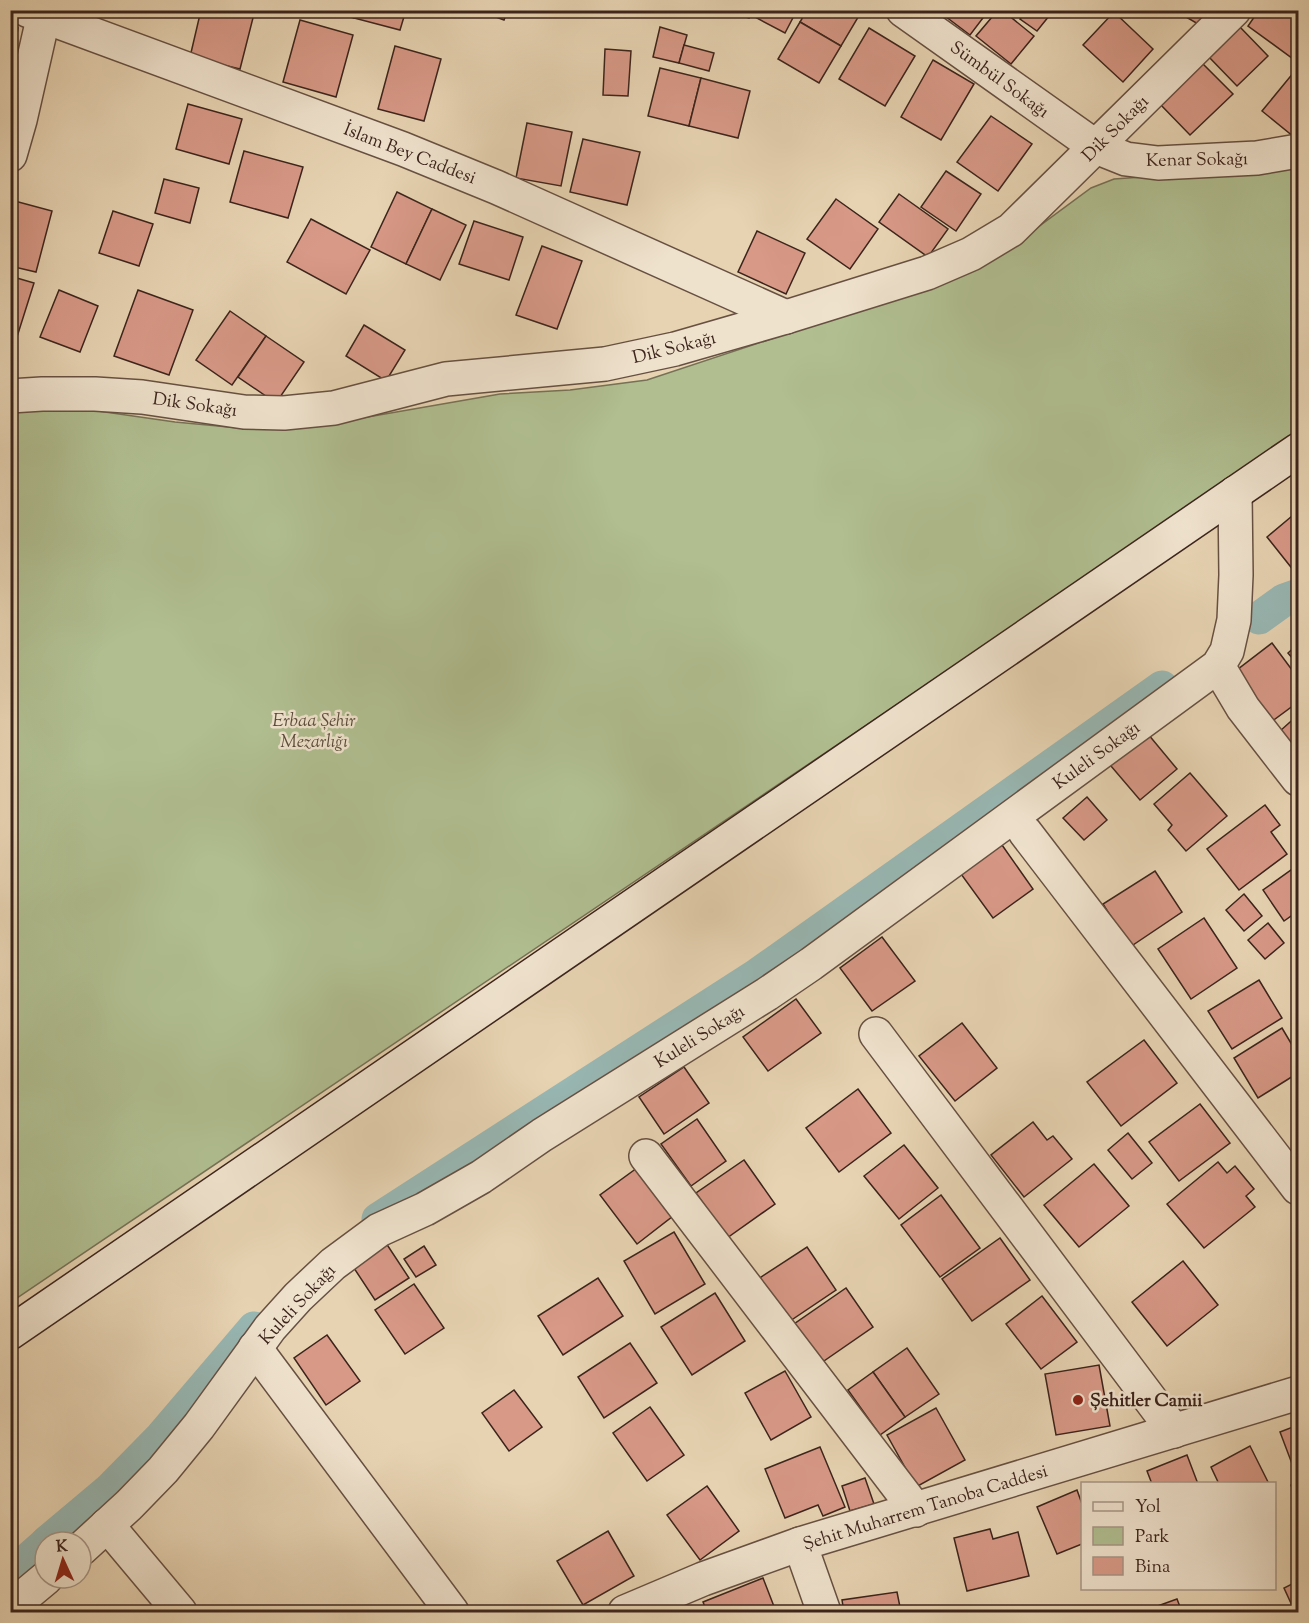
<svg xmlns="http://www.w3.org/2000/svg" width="1309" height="1623" font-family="'Sorts Mill Goudy',serif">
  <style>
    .green { fill: #b0be90; stroke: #767156; stroke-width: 1.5 }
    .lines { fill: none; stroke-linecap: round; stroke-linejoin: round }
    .canal { stroke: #98b7b3; stroke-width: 33 }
    .building { fill: #d89987; stroke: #3c241c; stroke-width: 1.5 }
    .minor-casing { stroke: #675042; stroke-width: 36 }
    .tertiary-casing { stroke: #675042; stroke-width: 36 }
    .secondary-casing { stroke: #3c241c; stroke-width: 36 }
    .minor { stroke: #efe2cd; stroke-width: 33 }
    .tertiary { stroke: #efe2cd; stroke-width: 33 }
    .secondary { stroke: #efe2cd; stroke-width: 33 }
    .poi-dot { fill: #8f2418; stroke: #efe2cd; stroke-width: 2 }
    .labels { text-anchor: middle; stroke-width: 5; stroke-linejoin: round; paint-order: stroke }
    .street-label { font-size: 18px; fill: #3c241c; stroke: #efe2cd }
    .park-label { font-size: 18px; font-style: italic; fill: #594a39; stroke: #efe2cd }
    .poi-label { font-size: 18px; font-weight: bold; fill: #3c241c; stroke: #efe2cd; text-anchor: start }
  </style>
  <rect width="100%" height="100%" fill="#e7d3b2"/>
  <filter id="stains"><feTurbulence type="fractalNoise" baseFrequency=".00333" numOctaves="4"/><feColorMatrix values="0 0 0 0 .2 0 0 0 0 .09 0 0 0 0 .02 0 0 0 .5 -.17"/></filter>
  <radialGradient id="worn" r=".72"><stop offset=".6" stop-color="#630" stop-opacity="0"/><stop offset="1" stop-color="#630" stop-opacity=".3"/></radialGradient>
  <!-- green -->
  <polygon class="green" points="1298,166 1298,434 11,1302 11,409 84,409 175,422 250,429 310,427 500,394 570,390 647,380 816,324 996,258 1091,188 1114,179"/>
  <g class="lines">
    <!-- canal -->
    <g class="canal">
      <polyline points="1259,618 1284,600 1298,595"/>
      <polyline points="378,1219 758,974 1162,687"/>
      <polyline points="47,1542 109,1490 161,1437 254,1328"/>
      <polyline points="10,1575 45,1544"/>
    </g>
  </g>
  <!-- building -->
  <g class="building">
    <polygon points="201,10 255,10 240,69 190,57"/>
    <polygon points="328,10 356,10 354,18"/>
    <polygon points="356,10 406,10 400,30 354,18"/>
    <polygon points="415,10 437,10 435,16"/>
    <polygon points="477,10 508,10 504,20"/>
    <polygon points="723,10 751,10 749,18"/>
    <polygon points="755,10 797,10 785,33 753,16"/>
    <polygon points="807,10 854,10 860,14 841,46 800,22"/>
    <polygon points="937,10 989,10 970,35"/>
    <polygon points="998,10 1002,10 1034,36 1011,64 976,36"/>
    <polygon points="1026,10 1042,10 1049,16 1037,31 1020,19"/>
    <polygon points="1174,10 1206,10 1198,24"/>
    <polygon points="1259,10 1298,10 1298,57 1296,61 1248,26"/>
    <polygon points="1114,12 1153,49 1123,82 1083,45"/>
    <polygon points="300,20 353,35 336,97 283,82"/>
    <polygon points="800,22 841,46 819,83 778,59"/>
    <polygon points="1239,26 1268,56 1237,86 1208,56"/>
    <polygon points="10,27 18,28 10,75"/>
    <polygon points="660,27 687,35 679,63 653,57"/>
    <polygon points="869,28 915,56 885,106 839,79"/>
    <polygon points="684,45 714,53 709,71 679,63"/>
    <polygon points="395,46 441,59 424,121 378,109"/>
    <polygon points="605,49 631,51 628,96 603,95"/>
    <polygon points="933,60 974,84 941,140 901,117"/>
    <polygon points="1201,62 1233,94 1190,135 1159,103"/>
    <polygon points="660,68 701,78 689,126 648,116"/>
    <polygon points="1294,72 1298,75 1298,132 1294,137 1262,111"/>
    <polygon points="701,78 750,91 738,138 689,126"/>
    <polygon points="188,104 242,119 229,164 176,149"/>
    <polygon points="991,116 1032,144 998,191 957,162"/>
    <polygon points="527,123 572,132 561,186 516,178"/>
    <polygon points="583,139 640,152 627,205 570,192"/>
    <polygon points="244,151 303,167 288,218 230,202"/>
    <polygon points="946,171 981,194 956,231 921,207"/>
    <polygon points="164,179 199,188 190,223 155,213"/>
    <polygon points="397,192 432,209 406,264 371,247"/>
    <polygon points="899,194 948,229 928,257 879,222"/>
    <polygon points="836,199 878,229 850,269 807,239"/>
    <polygon points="11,200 52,211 36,272 10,266"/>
    <polygon points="432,209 466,225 440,280 406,264"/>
    <polygon points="113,211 153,224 139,266 99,253"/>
    <polygon points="311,219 370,250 346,294 287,262"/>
    <polygon points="474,221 523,237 509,280 459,264"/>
    <polygon points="757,231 805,253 786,294 738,272"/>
    <polygon points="542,246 582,261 557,329 516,315"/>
    <polygon points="10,276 34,283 16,340 10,338"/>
    <polygon points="59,290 98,306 80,352 40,337"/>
    <polygon points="138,290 193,310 169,375 114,356"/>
    <polygon points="230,311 266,336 232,385 196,360"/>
    <polygon points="364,325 405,350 386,381 346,356"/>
    <polygon points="266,336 304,362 276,403 238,377"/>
    <polygon points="1298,511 1298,576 1267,537"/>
    <polygon points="1272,643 1298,678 1298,702 1271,722 1233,673"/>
    <polygon points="1298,644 1298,665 1288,653"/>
    <polygon points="1298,715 1298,754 1280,731"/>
    <polygon points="1143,728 1177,769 1140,800 1105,759"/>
    <polygon points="1190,773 1227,816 1186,851 1168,830 1172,825 1154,804"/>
    <polygon points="1087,797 1107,820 1084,840 1063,818"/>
    <polygon points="1265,805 1280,825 1271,832 1287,854 1239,890 1207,849"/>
    <polygon points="1002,845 1033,889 993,918 961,874"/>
    <polygon points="1298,865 1298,911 1284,921 1263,890"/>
    <polygon points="1155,871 1182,912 1130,947 1103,904"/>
    <polygon points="1244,894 1262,916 1244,931 1226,910"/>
    <polygon points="1204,918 1237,968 1191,999 1158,949"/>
    <polygon points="1268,923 1284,943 1265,959 1248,940"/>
    <polygon points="882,937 915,981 872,1011 840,968"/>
    <polygon points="1259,980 1282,1018 1232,1049 1208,1011"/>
    <polygon points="796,999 821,1033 768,1071 743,1037"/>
    <polygon points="962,1023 997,1068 955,1101 919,1056"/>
    <polygon points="1282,1028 1298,1055 1298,1073 1258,1098 1234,1058"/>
    <polygon points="1144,1040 1177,1083 1121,1126 1087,1082"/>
    <polygon points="684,1067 709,1103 664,1134 639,1097"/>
    <polygon points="858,1089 891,1133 839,1172 806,1128"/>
    <polygon points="1200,1104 1230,1143 1179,1181 1149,1142"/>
    <polygon points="697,1119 726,1161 691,1186 661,1144"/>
    <polygon points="1033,1122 1047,1140 1053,1136 1072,1159 1024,1197 991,1155"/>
    <polygon points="1128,1133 1152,1163 1132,1179 1108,1150"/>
    <polygon points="904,1145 938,1188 899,1219 864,1176"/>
    <polygon points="744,1160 775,1204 727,1238 696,1193"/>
    <polygon points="1218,1162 1227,1173 1235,1166 1254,1189 1246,1196 1255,1207 1204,1248 1167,1204"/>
    <polygon points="1094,1164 1129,1206 1079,1247 1044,1205"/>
    <polygon points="637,1168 673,1216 637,1244 600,1195"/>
    <polygon points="941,1195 980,1248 940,1277 901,1225"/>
    <polygon points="674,1232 705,1284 655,1314 624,1261"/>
    <polygon points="1000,1238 1030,1280 972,1321 942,1279"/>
    <polygon points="384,1240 409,1278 375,1300 350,1262"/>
    <polygon points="424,1246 436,1265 416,1277 404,1259"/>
    <polygon points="807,1247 836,1290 787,1323 758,1279"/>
    <polygon points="1183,1261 1218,1305 1167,1346 1132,1302"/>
    <polygon points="598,1278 623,1316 563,1355 538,1316"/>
    <polygon points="414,1284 444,1328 405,1354 375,1310"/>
    <polygon points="846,1288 873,1327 821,1363 794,1324"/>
    <polygon points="715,1293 745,1341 692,1375 661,1327"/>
    <polygon points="1042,1296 1077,1342 1041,1369 1006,1324"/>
    <polygon points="327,1335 360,1381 326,1405 294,1358"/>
    <polygon points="630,1343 657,1383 604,1418 578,1377"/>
    <polygon points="907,1348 939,1394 905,1417 873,1372"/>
    <polygon points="1099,1365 1110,1426 1056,1435 1045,1374"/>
    <polygon points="785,1371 811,1417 771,1440 745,1393"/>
    <polygon points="873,1372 905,1417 880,1435 848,1390"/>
    <polygon points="514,1390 542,1427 509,1451 482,1413"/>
    <polygon points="650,1407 684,1455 647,1481 613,1433"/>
    <polygon points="936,1408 965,1460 916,1487 887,1435"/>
    <polygon points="1298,1425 1298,1467 1294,1469 1280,1432"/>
    <polygon points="1250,1446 1269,1484 1219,1484 1211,1467"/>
    <polygon points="820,1447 845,1507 823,1516 818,1505 785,1518 765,1469"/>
    <polygon points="1187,1455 1198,1484 1152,1484 1147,1471"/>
    <polygon points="865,1478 874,1504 850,1511 842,1486"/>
    <polygon points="1298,1481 1298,1503 1291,1485"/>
    <polygon points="707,1486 739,1531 700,1560 667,1515"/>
    <polygon points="1077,1490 1082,1504 1082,1544 1057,1554 1037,1507"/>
    <polygon points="990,1529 993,1539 1018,1532 1029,1576 967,1591 954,1538"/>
    <polygon points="608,1531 634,1576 583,1605 557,1561"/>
    <polygon points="763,1578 775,1609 767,1612 707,1612 703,1602"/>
    <polygon points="1298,1581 1298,1612 1295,1612 1284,1588"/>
    <polygon points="897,1592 901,1612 844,1612 842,1600"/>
    <polygon points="1177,1599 1182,1612 1141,1612"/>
  </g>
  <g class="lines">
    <defs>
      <g id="minor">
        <polyline points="903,10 1096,147 1126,159 1158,163 1257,158 1298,151"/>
        <polyline points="10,155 20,120 45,10"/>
        <polyline points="10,396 42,394 95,394 142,397 244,412 284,413 334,408 446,379 605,364 675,349 786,317 927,273 971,254 1011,230 1234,10"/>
        <polyline points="1025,832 1298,1188"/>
        <polyline points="876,1034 1174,1431"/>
        <polyline points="646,1156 916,1510"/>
        <polyline points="255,1348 452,1612"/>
        <polyline points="107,1525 180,1612"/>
        <polyline points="800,1544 824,1612"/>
        <polyline points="81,1549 129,1505 163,1470 199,1426 270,1328 298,1297 333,1264 379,1230 425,1209 481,1177 542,1135 767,994 811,964 1218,666 1227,651 1234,620 1236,575 1235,493"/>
        <polyline points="10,1608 46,1578"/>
      </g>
      <g id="tertiary">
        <polyline points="27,10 403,149 496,187 786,317"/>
        <polyline points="1218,666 1243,708 1298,779"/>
        <polyline points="625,1612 703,1579 800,1544 1298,1393"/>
      </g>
      <polyline id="secondary" points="10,1333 1298,450"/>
    </defs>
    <!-- minor casing -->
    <use href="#minor" class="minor-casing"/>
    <!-- tertiary casing -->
    <use href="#tertiary" class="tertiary-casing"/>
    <!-- secondary casing -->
    <use href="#secondary" class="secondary-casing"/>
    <!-- minor -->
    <use href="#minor" class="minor"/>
    <!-- tertiary -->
    <use href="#tertiary" class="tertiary"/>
    <!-- secondary -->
    <use href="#secondary" class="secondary"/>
  </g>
  <!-- markers -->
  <circle class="poi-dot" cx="1078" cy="1400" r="6"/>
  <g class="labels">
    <!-- street labels -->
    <g class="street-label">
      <text transform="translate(1000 79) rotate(36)" y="6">Sümbül Sokağı</text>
      <text transform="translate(1115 128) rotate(-45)" y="6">Dik Sokağı</text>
      <text transform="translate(410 153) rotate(21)" y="6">İslam Bey Caddesi</text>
      <text transform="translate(1197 159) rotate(-1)" y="6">Kenar Sokağı</text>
      <text transform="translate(674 347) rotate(-14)" y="6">Dik Sokağı</text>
      <text transform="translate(195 404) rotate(8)" y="6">Dik Sokağı</text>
      <text transform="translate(1096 755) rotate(-36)" y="6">Kuleli Sokağı</text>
      <text transform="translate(699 1036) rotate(-32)" y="6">Kuleli Sokağı</text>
      <text transform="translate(297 1304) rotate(-47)" y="6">Kuleli Sokağı</text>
      <text transform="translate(925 1507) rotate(-17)" y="6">Şehit Muharrem Tanoba Caddesi</text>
    </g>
    <!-- park labels -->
    <g class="park-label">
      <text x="314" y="726">Erbaa Şehir<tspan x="314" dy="21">Mezarlığı</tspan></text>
    </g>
    <!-- poi labels -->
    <g class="poi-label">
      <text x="1090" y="1406">Şehitler Camii</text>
    </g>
  </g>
  <!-- margin -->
  <rect width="1309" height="1623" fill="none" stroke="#e7d3b2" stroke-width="36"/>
  <rect x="12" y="12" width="1285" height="1599" fill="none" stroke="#3c241c" stroke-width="3"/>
  <rect x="18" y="18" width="1273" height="1587" fill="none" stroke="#3c241c" stroke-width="1.5"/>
  <!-- legend -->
  <rect x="1081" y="1482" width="195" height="108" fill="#efe2cd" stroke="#a79686" stroke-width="1.5"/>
  <rect x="1093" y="1502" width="30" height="9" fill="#efe2cd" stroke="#a79686" stroke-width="1.5"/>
  <text x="1135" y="1512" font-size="18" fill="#3c241c">Yol</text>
  <rect x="1093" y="1527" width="30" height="18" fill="#b0be90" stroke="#a79686" stroke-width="1.5"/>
  <text x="1135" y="1542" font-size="18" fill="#3c241c">Park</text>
  <rect x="1093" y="1557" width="30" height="18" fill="#d89987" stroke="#a79686" stroke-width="1.5"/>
  <text x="1135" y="1572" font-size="18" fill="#3c241c">Bina</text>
  <!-- north arrow -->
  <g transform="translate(63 1560) rotate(356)"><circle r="28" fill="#efe2cd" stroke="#a79686" stroke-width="1.5"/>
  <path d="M0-4.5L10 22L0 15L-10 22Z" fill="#8f2418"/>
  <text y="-9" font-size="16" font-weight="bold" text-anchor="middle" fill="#3c241c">K</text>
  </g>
  <rect width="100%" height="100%" filter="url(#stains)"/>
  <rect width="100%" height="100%" fill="url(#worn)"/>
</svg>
